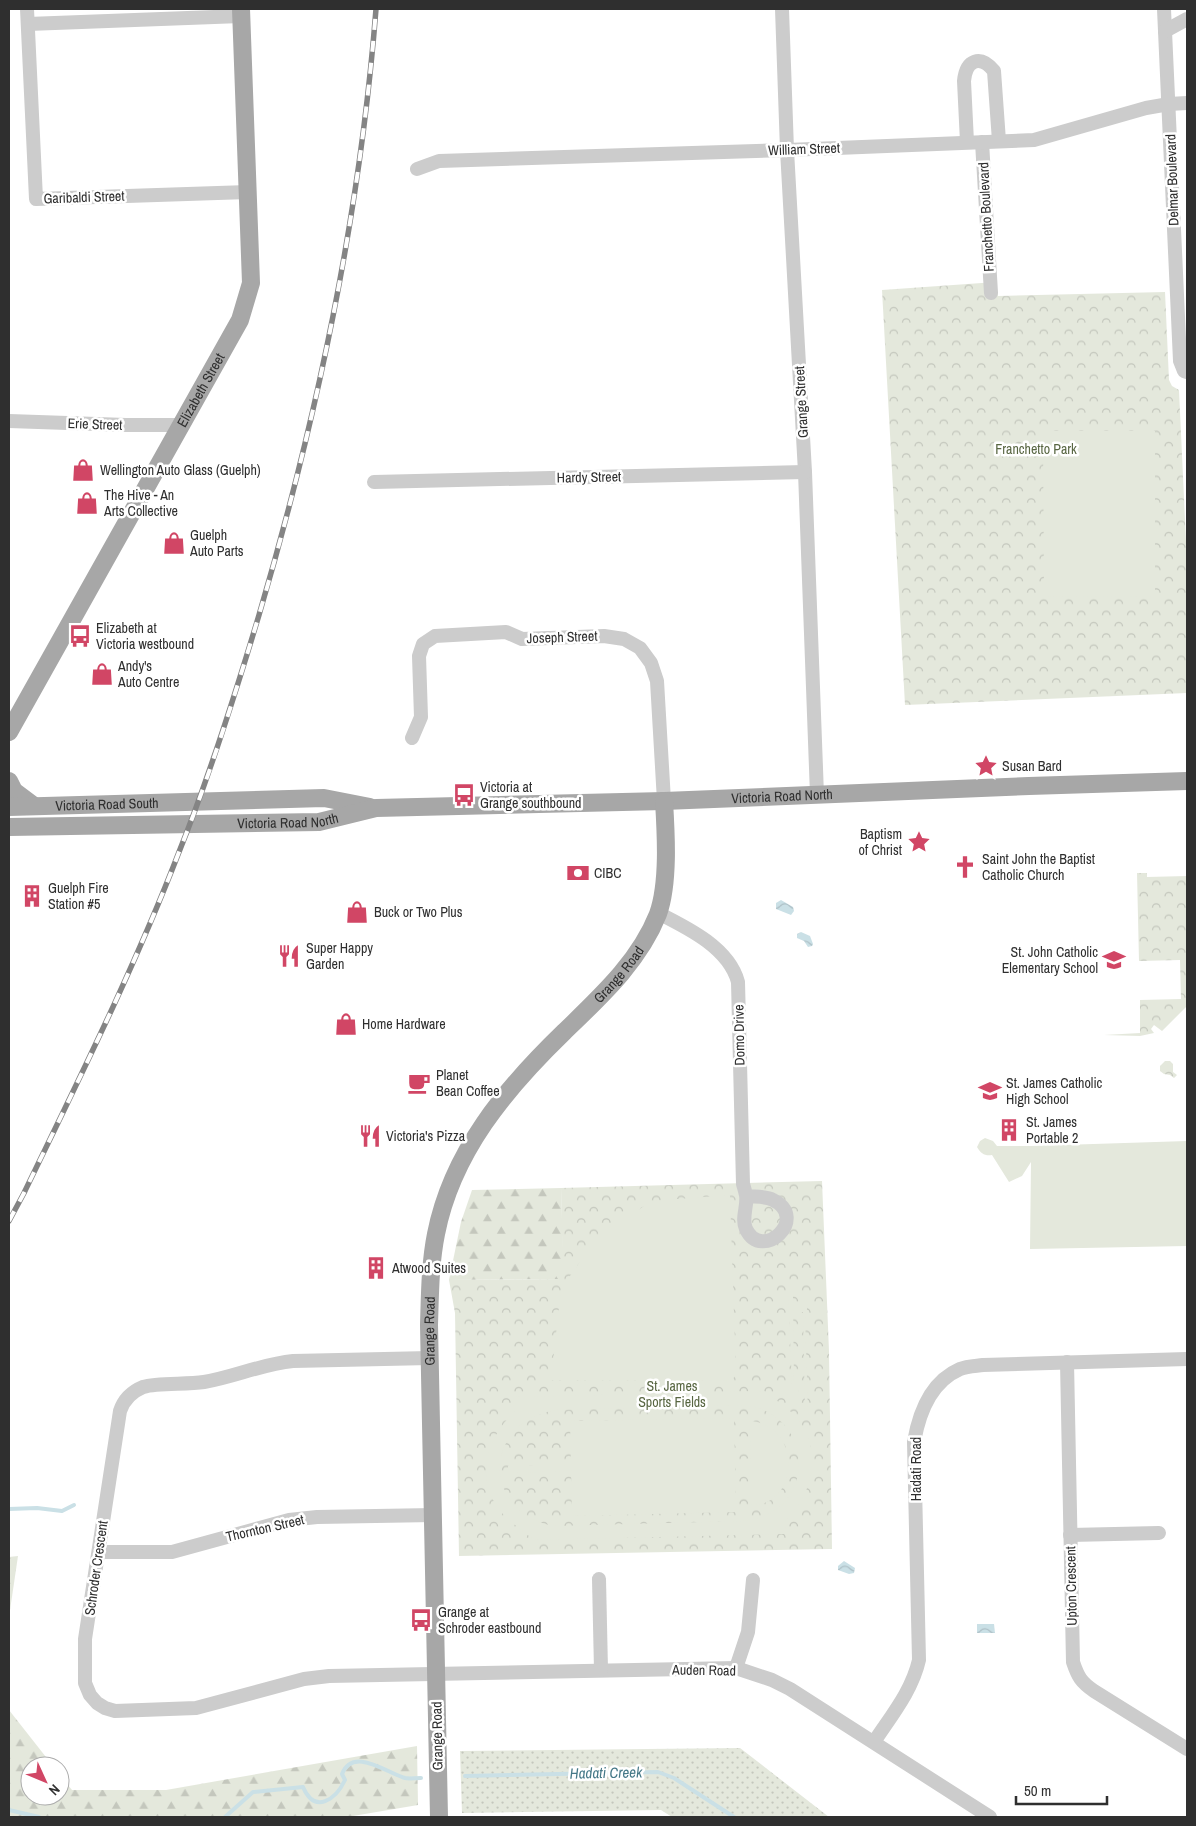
<svg xmlns="http://www.w3.org/2000/svg" width="1196" height="1826" font-family="'Archivo Narrow',sans-serif">
  <style>
    .grass { fill: url(#grass-dots) }
    .forest { fill: url(#forest-firs) }
    .park { fill: url(#park-crowns) }
    .pitch { fill: #e4e8dc; fill-rule: evenodd }
    .water { fill: url(#water-waves) }
    .lines { fill: none; stroke-linecap: round; stroke-linejoin: round }
    .stream { stroke: #cae0e6; stroke-width: 4 }
    .minor { stroke: #ccc; stroke-width: 14 }
    .major { stroke: #a7a7a7; stroke-width: 18 }
    .rail-casing { stroke: #848484; stroke-width: 5.5 }
    .rail { stroke: #fff; stroke-width: 4; stroke-dasharray: 11; stroke-linecap: butt }
    .labels { text-anchor: middle; stroke-width: 5; stroke-linejoin: round; paint-order: stroke }
    .street-label { font-size: 14px; fill: #2f2f2f; stroke: #fff }
    .park-label { font-size: 14px; fill: #586642; stroke: #fff }
    .poi-label { font-size: 14px; fill: #2f2f2f; stroke: #fff; text-anchor: start }
    .water-label { font-size: 15px; font-style: italic; fill: #467988; stroke: #fff }
  </style>
  <defs>
    <pattern id="grass-dots" width="8" height="8" patternUnits="userSpaceOnUse" patternTransform="scale(1.25)"><rect width="8" height="8" fill="#e4e8dc"/><path d="M2 2h.1M6 6h.1" fill="none" stroke="#c4c7bd" stroke-width="1.8" stroke-linecap="round"/></pattern>
    <pattern id="forest-firs" width="22" height="20" patternUnits="userSpaceOnUse" patternTransform="scale(1.25)"><rect width="22" height="20" fill="#e4e8dc"/><path d="M5 1l3.5 6h-7zM16 11l3.5 6h-7z" fill="#c4c7bd"/></pattern>
    <pattern id="park-crowns" width="20" height="18" patternUnits="userSpaceOnUse" patternTransform="scale(1.25)"><rect width="20" height="18" fill="#e4e8dc"/><path d="M2 6a3 3 0 1 1 6 0M12 15a3 3 0 1 1 6 0" fill="none" stroke="#c4c7bd"/></pattern>
    <pattern id="water-waves" width="16" height="10" patternUnits="userSpaceOnUse" patternTransform="scale(1.25)"><rect width="16" height="10" fill="#cae0e6"/><path d="M0 5q4-4 8 0t8 0" fill="none" stroke="#aec0c6"/></pattern>
  </defs>
  <rect width="100%" height="100%" fill="#fff"/>
  <!-- grass -->
  <polygon class="grass" points="740,1748 829,1817 672,1817 661,1810 462,1813 460,1751"/>
  <!-- forest -->
  <g class="forest">
    <polygon points="561,1188 564,1279 449,1280 461,1222 472,1190"/>
    <polygon points="18,1556 9,1617 9,1557"/>
    <polygon points="9,1710 53,1766 30,1766 30,1796 60,1796 60,1775 72,1790 166,1790 417,1746 418,1805 347,1817 9,1817"/>
  </g>
  <!-- park -->
  <g class="park">
    <polygon points="996,282 998,296 1165,292 1169,380 1172,386 1179,390 1187,563 1187,693 905,705 882,290"/>
    <polygon points="1137,873 1147,873 1147,877 1187,876 1187,1006 1162,1031 1154,1025 1151,1029 1154,1033 1140,1036 1104,1035 1140,1033 1140,1000 1181,999 1180,960 1139,961"/>
    <polygon points="1165,1061 1170,1061 1173,1064 1173,1072 1177,1075 1174,1078 1170,1075 1164,1074 1160,1071 1160,1066"/>
    <polygon points="822,1181 829,1351 832,1549 459,1556 455,1313 449,1280 563,1279 561,1188"/>
  </g>
  <!-- pitch -->
  <g class="pitch">
    <polygon points="1043,431 1155,431 1155,596 1044,597"/>
    <path d="M985 1138 993 1141 997 1146H1031L1187 1141V1246L1030 1249 1031 1162 1022 1176 1009 1182 992 1155C985 1156 981 1154 977 1147L980 1141Z"/>
    <polygon points="730,1195 736,1375 731,1381 551,1380 561,1289 594,1241 651,1201"/>
    <polygon points="793,1293 794,1383 798,1383 798,1396 789,1396 789,1384 792,1383 788,1294"/>
    <polygon points="801,1294 807,1294 807,1312 805,1312 808,1412 805,1412 803,1312 801,1312"/>
    <path d="M764 1391C774 1399 786 1406 794 1415 824 1449 815 1490 786 1520L785 1534 534 1540C523 1531 511 1523 501 1512 474 1478 486 1439 515 1411V1397ZM744 1405C818 1414 817 1516 742 1521L554 1526C481 1512 482 1422 556 1410Z"/>
    <polygon points="734,1418 736,1512 572,1516 570,1421"/>
    <path d="M749 1421C795 1423 801 1486 767 1502 762 1504 756 1505 751 1505V1468H745V1459L751 1458Z"/>
    <polygon points="564,1464 565,1471 508,1473 508,1466"/>
  </g>
  <!-- water -->
  <g class="water">
    <polygon points="781,900 793,907 794,911 791,915 776,909 776,903"/>
    <polygon points="801,932 810,936 813,944 812,946 808,947 804,941 797,938 797,934"/>
    <polygon points="844,1561 855,1568 854,1573 849,1574 838,1570 838,1566"/>
    <polygon points="977,1624 994,1624 995,1633 977,1633"/>
  </g>
  <g class="lines">
    <!-- stream -->
    <g class="stream">
      <polyline points="9,1509 37,1508 62,1511 74,1505"/>
      <polyline points="465,1776 658,1772 674,1778 734,1817"/>
      <polyline points="9,1810 39,1817"/>
      <path d="M225 1817 253 1792 303 1787C315 1815 336 1799 345 1780L342 1774C353 1746 387 1773 405 1778 409 1779 415 1778 421 1778"/>
    </g>
    <!-- minor -->
    <g class="minor">
      <polyline points="27,9 36,199 248,192"/>
      <polyline points="782,9 787,150 805,472 817,795"/>
      <polyline points="1164,9 1180,361 1184,371 1187,372"/>
      <polyline points="28,24 241,16"/>
      <polyline points="1165,31 1187,19"/>
      <path d="M967 142 964 81C966 60 980 54 994 71L999 141"/>
      <polyline points="982,142 991,293"/>
      <polyline points="417,169 439,161 787,150 1034,140 1146,108 1169,104 1187,103"/>
      <polyline points="9,421 126,425 182,425"/>
      <polyline points="374,482 805,472"/>
      <polyline points="412,738 421,717 419,656 423,644 435,636 506,632 522,639 604,636 624,639 640,648 651,663 657,681 664,801"/>
      <path d="M658 913C688 928 729 948 738 982L743 1184C744 1187 745 1191 746 1195 748 1206 741 1218 746 1229 762 1263 810 1218 773 1200 766 1196 755 1197 747 1196"/>
      <path d="M430 1358 293 1361C262 1364 234 1377 204 1382 186 1385 158 1382 143 1387 131 1392 124 1399 120 1411L85 1639V1683L90 1695 97 1703 105 1708 115 1711 196 1708 304 1679 329 1676 736 1668 772 1680 790 1689 990 1817"/>
      <path d="M1067 1362 1073 1662C1078 1677 1081 1682 1094 1691L1187 1749"/>
      <polyline points="1070,1535 1159,1533"/>
      <polyline points="99,1552 172,1552 289,1520 317,1517 434,1515"/>
      <polyline points="599,1579 601,1670"/>
      <polyline points="736,1668 748,1632 753,1580"/>
      <path d="M874 1742C891 1716 912 1691 919 1660L914 1442C919 1413 930 1382 960 1369 967 1366 976 1366 983 1365L1187 1359"/>
    </g>
    <!-- major -->
    <g class="major">
      <path id="s1" d="M9 732 240 320 251 283 241 9"/>
      <polyline points="9,781 14,791 34,806"/>
      <path id="s2" d="M9 807 324 798 370 807"/>
      <path id="s3" d="M9 827 319 822 376 808 664 801 1029 786 1187 781"/>
      <path id="s4" d="M439 1817 429 1325C430 1294 430 1264 436 1234 452 1152 506 1088 564 1032 600 997 639 962 658 914 669 883 666 834 664 801"/>
    </g>
    <defs>
      <path id="rail" d="M9 1221 24 1193C78 1081 134 969 179 852 210 775 235 695 259 615 317 418 360 214 376 9"/>
    </defs>
    <!-- rail casing -->
    <use href="#rail" class="rail-casing"/>
    <!-- rail -->
    <use href="#rail" class="rail"/>
  </g>
  <!-- icons -->
  <defs>
    <symbol id="shop-bare" viewBox="-9 -9 18 18"><path d="M-5-2.5h2.3a2.7 3.5 0 0 1 5.4 0H5L5.5 6h-11ZM-1.5-2.5h3a1.5 2.3 0 0 0-3 0Z" fill="#d14665" stroke="#fff" stroke-width="2.5" paint-order="stroke"/></symbol>
    <symbol id="bus-bare" viewBox="-9 -9 18 18"><path d="M-5-6H5V4H4V6H2V4H-2V6H-4V4H-5ZM-3.5-4V0h7V-4ZM-3.5 1.2v1.5H-2V1.2ZM2 1.2v1.5H3.5V1.2Z" fill="#d14665" stroke="#fff" stroke-width="2.5" paint-order="stroke"/></symbol>
    <symbol id="sight-bare" viewBox="-9 -9 18 18"><path d="M0-6L1.8-2.2L6-1.7L2.9 1.2L3.7 5.4L0 3.3L-3.7 5.4L-2.9 1.2L-6-1.7L-1.8-2.2Z" fill="#d14665" stroke="#fff" stroke-width="2.5" paint-order="stroke"/></symbol>
    <symbol id="church-bare" viewBox="-9 -9 18 18"><path d="M-1.2-6h2.4v3.5h3.3v2.4h-3.3V6h-2.4V-.1h-3.3v-2.4h3.3Z" fill="#d14665" stroke="#fff" stroke-width="2.5" paint-order="stroke"/></symbol>
    <symbol id="bank-bare" viewBox="-9 -9 18 18"><path d="M-6-4H6V4H-6ZM0-2.3a2.3 2.3 0 1 0 0 4.6a2.3 2.3 0 1 0 0-4.6Z" fill="#d14665" stroke="#fff" stroke-width="2.5" paint-order="stroke"/></symbol>
    <symbol id="building-bare" viewBox="-9 -9 18 18"><path d="M-4-6H4V6H1V3H-1V6H-4ZM-2.5-4.3h1.7v1.8h-1.7ZM.8-4.3h1.7v1.8H.8ZM-2.5-1h1.7V.8h-1.7ZM.8-1h1.7V.8H.8Z" fill="#d14665" stroke="#fff" stroke-width="2.5" paint-order="stroke"/></symbol>
    <symbol id="restaurant-bare" viewBox="-9 -9 18 18"><path d="M-5-6h1v4h1v-4h1v4h1v-4h1v5L-1.5 .5V6h-2V.5L-5-1ZM5-6V6H3V1.5H1.5Q1.5-4 5-6Z" fill="#d14665" stroke="#fff" stroke-width="2.5" paint-order="stroke"/></symbol>
    <symbol id="school-bare" viewBox="-9 -9 18 18"><path d="M0-5L7-2L0 1L-7-2ZM-4 1L0 2.5L4 1V4Q0 6-4 4Z" fill="#d14665" stroke="#fff" stroke-width="2.5" paint-order="stroke"/></symbol>
    <symbol id="cafe-bare" viewBox="-9 -9 18 18"><path d="M-5.5-4.5H6V0H3Q3 3.5 0 3.5H-2.5Q-5.5 3.5-5.5 0ZM3-3.2v2h1.7v-2ZM-6 4.5H4V6H-6Z" fill="#d14665" stroke="#fff" stroke-width="2.5" paint-order="stroke"/></symbol>
  </defs>
  <g fill-rule="evenodd">
    <use href="#shop-bare" x="67" y="454" width="32" height="32"/>
    <use href="#shop-bare" x="71" y="487" width="32" height="32"/>
    <use href="#shop-bare" x="158" y="527" width="32" height="32"/>
    <use href="#bus-bare" x="64" y="620" width="32" height="32"/>
    <use href="#shop-bare" x="86" y="658" width="32" height="32"/>
    <use href="#sight-bare" x="970" y="750" width="32" height="32"/>
    <use href="#bus-bare" x="448" y="779" width="32" height="32"/>
    <use href="#sight-bare" x="903" y="826" width="32" height="32"/>
    <use href="#church-bare" x="949" y="851" width="32" height="32"/>
    <use href="#bank-bare" x="562" y="857" width="32" height="32"/>
    <use href="#building-bare" x="16" y="880" width="32" height="32"/>
    <use href="#shop-bare" x="341" y="896" width="32" height="32"/>
    <use href="#restaurant-bare" x="273" y="940" width="32" height="32"/>
    <use href="#school-bare" x="1098" y="944" width="32" height="32"/>
    <use href="#shop-bare" x="330" y="1008" width="32" height="32"/>
    <use href="#cafe-bare" x="403" y="1067" width="32" height="32"/>
    <use href="#school-bare" x="974" y="1075" width="32" height="32"/>
    <use href="#building-bare" x="993" y="1114" width="32" height="32"/>
    <use href="#restaurant-bare" x="354" y="1120" width="32" height="32"/>
    <use href="#building-bare" x="360" y="1252" width="32" height="32"/>
    <use href="#bus-bare" x="405" y="1604" width="32" height="32"/>
  </g>
  <g class="labels">
    <!-- street labels -->
    <g class="street-label">
      <text transform="translate(804 149) rotate(-2)" y="5">William Street</text>
      <text transform="translate(1172 180) rotate(-92)" y="5">Delmar Boulevard</text>
      <text transform="translate(84 197) rotate(-2)" y="5">Garibaldi Street</text>
      <text transform="translate(986 217) rotate(-93)" y="5">Franchetto Boulevard</text>
      <text dy="5" stroke="none"><textPath href="#s1" startOffset="392">Elizabeth Street</textPath></text>
      <text transform="translate(801 402) rotate(-93)" y="5">Grange Street</text>
      <text transform="translate(95 424) rotate(2)" y="5">Erie Street</text>
      <text transform="translate(589 477) rotate(-1)" y="5">Hardy Street</text>
      <text transform="translate(562 637) rotate(-2)" y="5">Joseph Street</text>
      <text dy="5" stroke="none"><textPath href="#s3" startOffset="775">Victoria Road North</textPath></text>
      <text dy="5" stroke="none"><textPath href="#s2" startOffset="98">Victoria Road South</textPath></text>
      <text dy="5" stroke="none"><textPath href="#s3" startOffset="279">Victoria Road North</textPath></text>
      <text dy="5" stroke="none"><textPath href="#s4" startOffset="906">Grange Road</textPath></text>
      <text transform="translate(739 1035) rotate(-91)" y="5">Domo Drive</text>
      <text dy="5" stroke="none"><textPath href="#s4" startOffset="486">Grange Road</textPath></text>
      <text transform="translate(916 1469) rotate(-90)" y="5">Hadati Road</text>
      <text transform="translate(265 1528) rotate(-13)" y="5">Thornton Street</text>
      <text transform="translate(96 1568) rotate(-82)" y="5">Schroder Crescent</text>
      <text transform="translate(1071 1586) rotate(-91)" y="5">Upton Crescent</text>
      <text transform="translate(704 1670) rotate(1)" y="5">Auden Road</text>
      <text transform="translate(437 1736) rotate(-91)" y="5">Grange Road</text>
    </g>
    <!-- park labels -->
    <g class="park-label">
      <text x="1036" y="454">Franchetto Park</text>
      <text x="672" y="1391">St. James<tspan x="672" dy="16">Sports Fields</tspan></text>
    </g>
    <!-- poi labels -->
    <g class="poi-label">
      <text x="100" y="475">Wellington Auto Glass (Guelph)</text>
      <text x="104" y="500">The Hive - An<tspan x="104" dy="16">Arts Collective</tspan></text>
      <text x="190" y="540">Guelph<tspan x="190" dy="16">Auto Parts</tspan></text>
      <text x="96" y="633">Elizabeth at<tspan x="96" dy="16">Victoria westbound</tspan></text>
      <text x="118" y="671">Andy's<tspan x="118" dy="16">Auto Centre</tspan></text>
      <text x="1002" y="771">Susan Bard</text>
      <text x="480" y="792">Victoria at<tspan x="480" dy="16">Grange southbound</tspan></text>
      <text x="902" y="839" text-anchor="end">Baptism<tspan x="902" dy="16">of Christ</tspan></text>
      <text x="982" y="864">Saint John the Baptist<tspan x="982" dy="16">Catholic Church</tspan></text>
      <text x="594" y="878">CIBC</text>
      <text x="48" y="893">Guelph Fire<tspan x="48" dy="16">Station #5</tspan></text>
      <text x="374" y="917">Buck or Two Plus</text>
      <text x="306" y="953">Super Happy<tspan x="306" dy="16">Garden</tspan></text>
      <text x="1098" y="957" text-anchor="end">St. John Catholic<tspan x="1098" dy="16">Elementary School</tspan></text>
      <text x="362" y="1029">Home Hardware</text>
      <text x="436" y="1080">Planet<tspan x="436" dy="16">Bean Coffee</tspan></text>
      <text x="1006" y="1088">St. James Catholic<tspan x="1006" dy="16">High School</tspan></text>
      <text x="1026" y="1127">St. James<tspan x="1026" dy="16">Portable 2</tspan></text>
      <text x="386" y="1141">Victoria's Pizza</text>
      <text x="392" y="1273">Atwood Suites</text>
      <text x="438" y="1617">Grange at<tspan x="438" dy="16">Schroder eastbound</tspan></text>
    </g>
    <!-- water labels -->
    <g class="water-label">
      <text transform="translate(606 1773) rotate(-1)" y="5">Hadati Creek</text>
    </g>
  </g>
  <!-- border -->
  <rect width="1196" height="1826" fill="none" stroke="#2f2f2f" stroke-width="20"/>
  <!-- north arrow -->
  <g transform="translate(45 1781) rotate(134)"><circle r="24" fill="#ffffff" stroke="#acacac"/>
  <path d="M0-4L9 19L0 12L-9 19Z" fill="#d14665"/>
  <text y="-8" font-size="14" font-weight="bold" text-anchor="middle" fill="#2f2f2f">N</text>
  </g>
  <!-- scale -->
  <path d="M1016 1796v8h91v-8" fill="none" stroke="#2f2f2f" stroke-width="2.5"/>
  <text x="1024" y="1796" font-size="15" fill="#2f2f2f" stroke="#ffffff" stroke-width="4" paint-order="stroke">50 m</text>
</svg>
